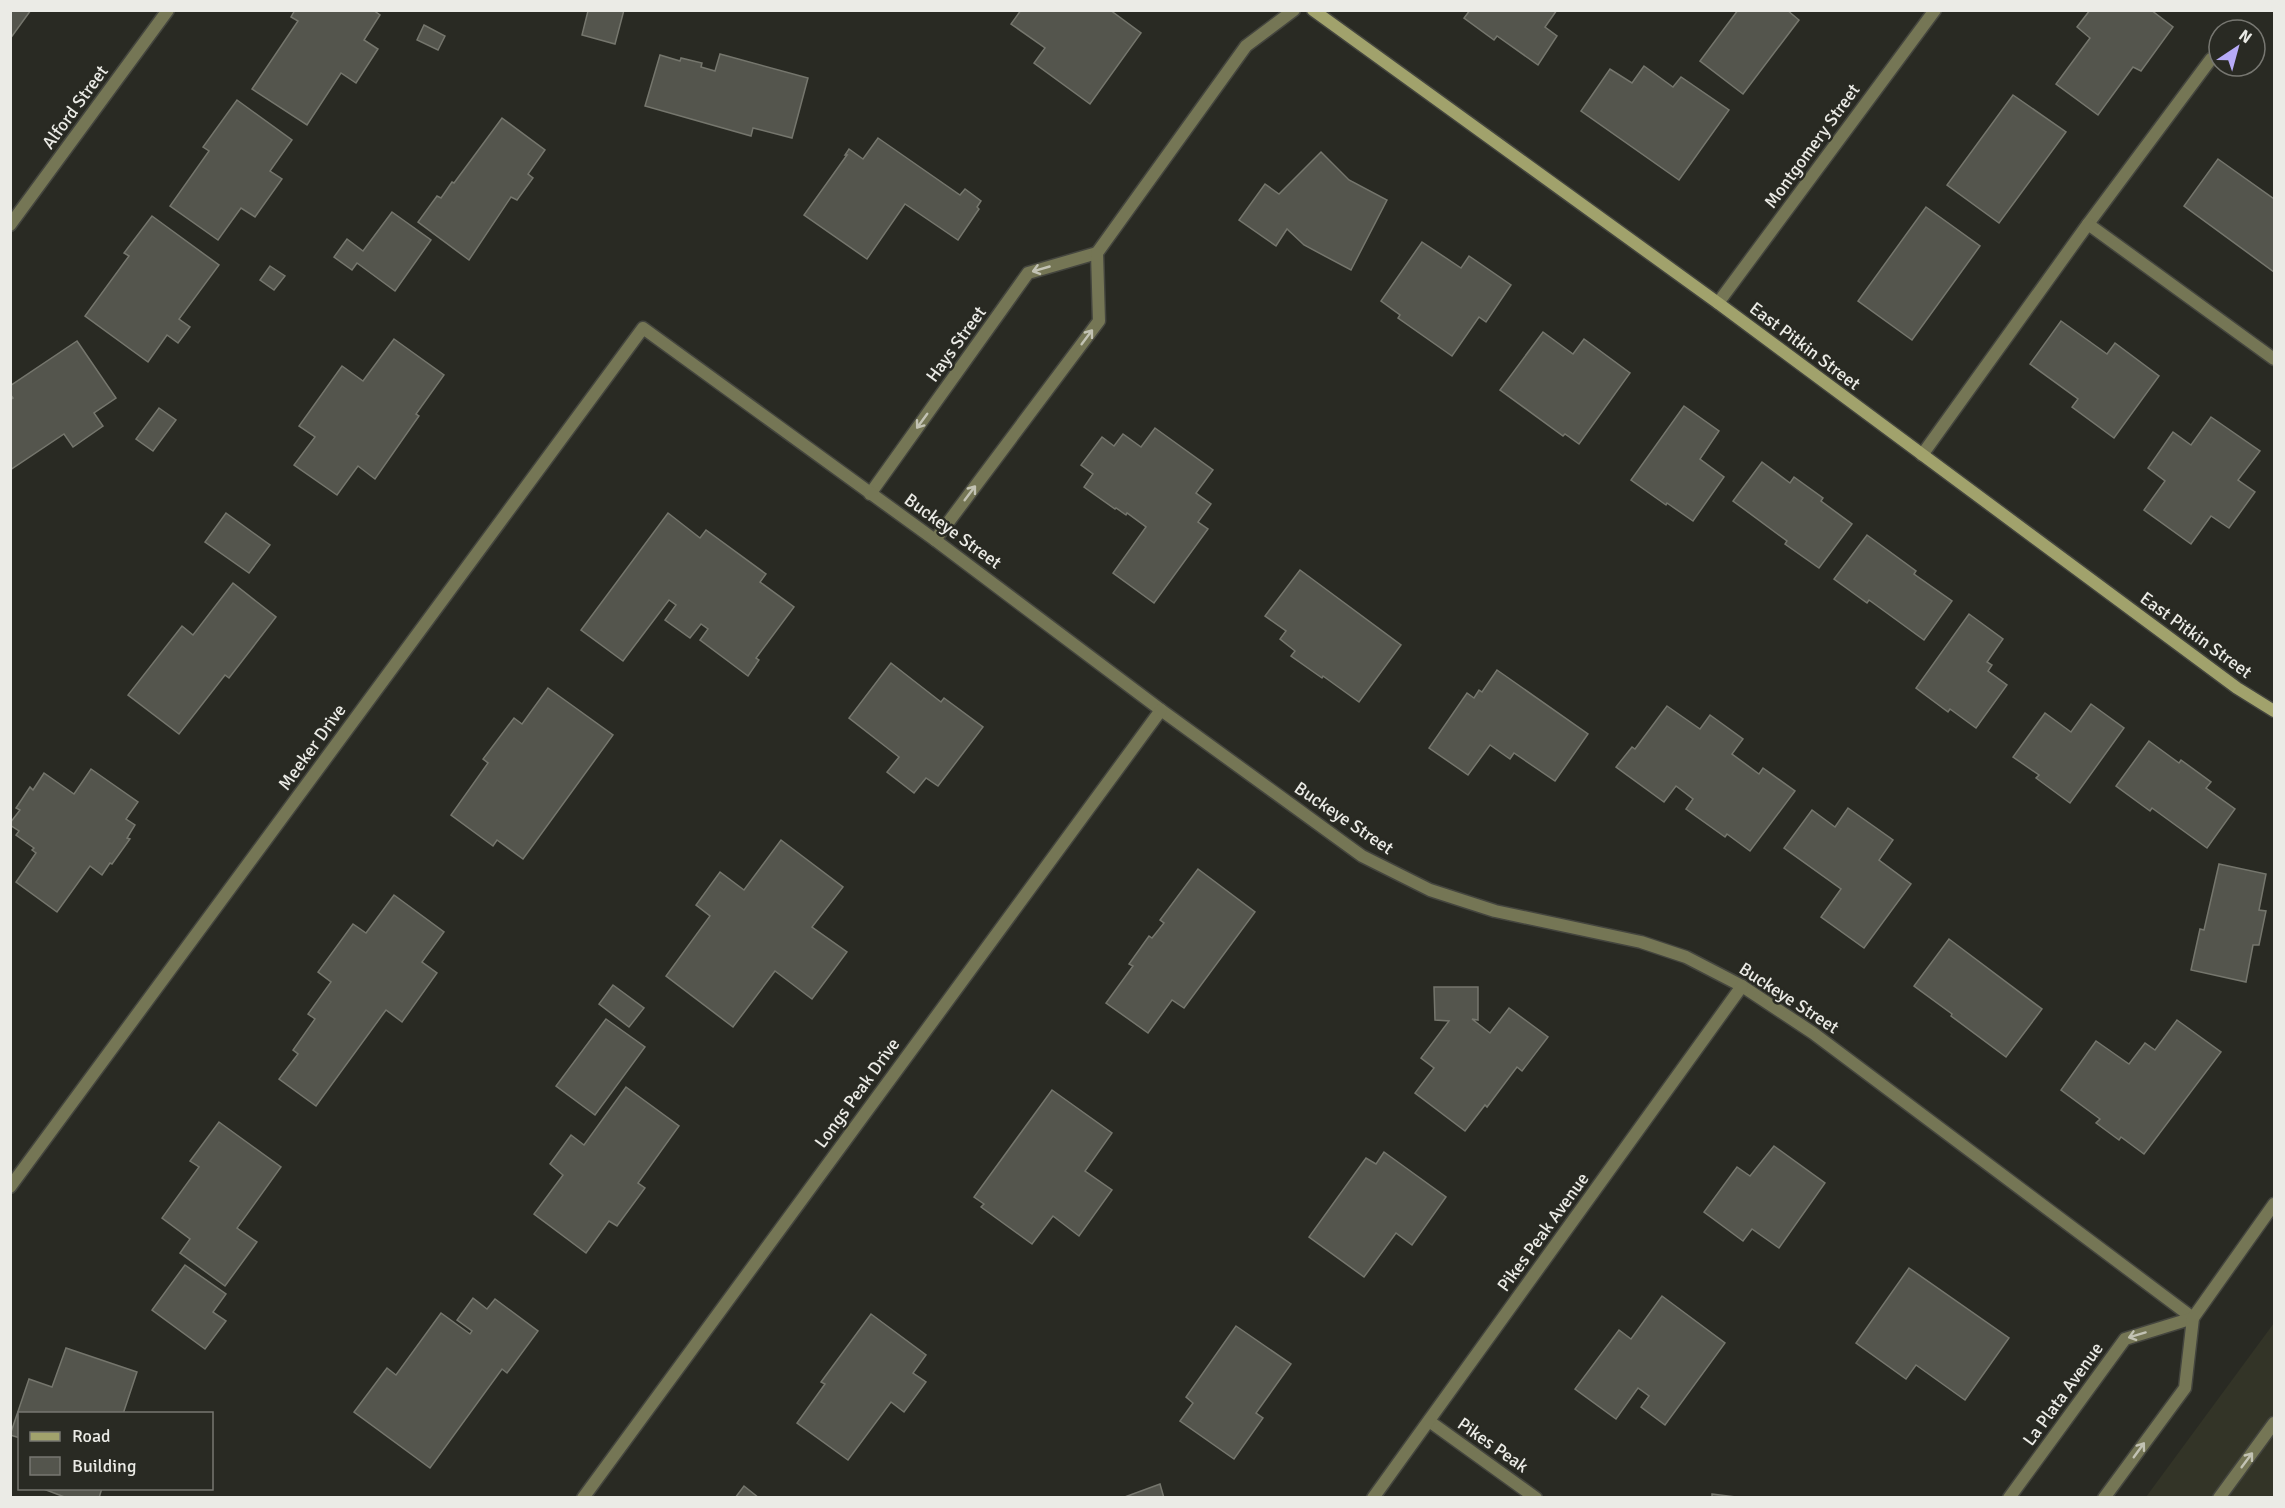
<svg xmlns="http://www.w3.org/2000/svg" width="2285" height="1508" font-family="Signika,sans-serif">
  <style>
    .built { fill: #333427 }
    .building { fill: #54554d; stroke: #75766d; stroke-width: 1.5 }
    .lines { fill: none; stroke-linecap: round; stroke-linejoin: round }
    .lane-casing { stroke: #44453e; stroke-width: 15 }
    .street-casing { stroke: #44453e; stroke-width: 15 }
    .secondary-casing { stroke: #44453e; stroke-width: 15 }
    .lane { stroke: #757655; stroke-width: 12 }
    .street { stroke: #757655; stroke-width: 12 }
    .secondary { stroke: #a1a26c; stroke-width: 12 }
    .oneway { stroke: #c2c2b3 }
    .labels { text-anchor: middle; stroke-width: 5; stroke-linejoin: round; paint-order: stroke }
    .street-label { font-size: 18px; fill: #ebebe6; stroke: #292a23 }
  </style>
  <rect width="100%" height="100%" fill="#292a23"/>
  <!-- built -->
  <polygon class="built" points="2274,1323 2274,1497 2146,1497"/>
  <!-- building -->
  <g class="building">
    <polygon points="10,10 31,10 10,39"/>
    <polygon points="295,10 373,10 380,15 364,40 378,49 356,83 341,73 307,125 252,89 298,21 291,17"/>
    <polygon points="586,10 624,10 615,44 582,35 588,11"/>
    <polygon points="1021,10 1110,10 1141,33 1090,104 1034,63 1045,48 1011,24"/>
    <polygon points="1470,10 1557,10 1545,27 1557,36 1538,65 1497,36 1494,40 1464,18"/>
    <polygon points="1738,10 1787,10 1799,20 1743,94 1700,61"/>
    <polygon points="2090,10 2151,10 2173,27 2141,71 2133,67 2098,115 2056,84 2090,38 2077,27"/>
    <polygon points="424,25 445,36 438,50 417,40"/>
    <polygon points="720,54 808,78 792,138 753,128 751,136 645,106 660,55 680,61 681,58 702,63 701,67 715,71"/>
    <polygon points="1644,66 1673,87 1681,77 1729,110 1679,180 1581,111 1610,69 1632,83"/>
    <polygon points="2013,95 2066,132 1999,223 1947,185"/>
    <polygon points="237,100 292,140 270,171 282,179 255,217 241,208 218,240 170,206 209,151 203,147"/>
    <polygon points="502,118 545,150 528,174 533,178 517,200 511,197 469,260 418,222 437,196 441,198 452,182 454,183"/>
    <polygon points="878,138 960,195 965,189 981,201 977,207 979,209 958,240 905,204 867,259 804,215 847,155 845,155 849,149 863,159"/>
    <polygon points="1321,152 1349,180 1387,200 1351,270 1304,245 1287,229 1276,246 1239,220 1265,184 1279,194"/>
    <polygon points="2218,159 2274,199 2274,272 2184,206"/>
    <polygon points="1926,207 1980,246 1912,340 1858,301"/>
    <polygon points="392,212 431,240 395,291 357,263 352,270 334,257 347,239 363,251"/>
    <polygon points="152,216 219,265 179,319 190,327 178,343 167,335 148,362 85,316 129,256 124,253"/>
    <polygon points="1422,242 1461,268 1469,256 1511,285 1486,322 1479,317 1452,356 1398,318 1400,315 1381,301"/>
    <polygon points="270,266 285,276 274,290 260,280"/>
    <polygon points="2061,321 2107,354 2115,343 2159,376 2114,438 2072,407 2078,399 2030,364"/>
    <polygon points="1543,332 1573,354 1584,339 1630,373 1579,444 1565,434 1563,436 1500,390"/>
    <polygon points="394,339 444,375 416,414 419,416 375,479 358,466 337,495 294,465 315,437 299,426 342,366 363,381"/>
    <polygon points="77,341 116,398 94,413 103,426 73,447 64,434 10,470 10,400 13,398 10,394 10,386"/>
    <polygon points="1684,406 1719,431 1700,459 1724,477 1693,521 1667,503 1666,505 1631,480"/>
    <polygon points="159,408 176,420 153,451 136,439"/>
    <polygon points="2211,417 2260,451 2238,480 2255,492 2229,528 2211,516 2191,544 2144,510 2165,481 2148,468 2173,432 2191,445"/>
    <polygon points="1155,428 1213,470 1196,493 1211,504 1198,522 1208,529 1154,603 1113,573 1146,527 1127,513 1126,515 1116,508 1115,509 1084,487 1093,474 1081,465 1102,437 1114,446 1123,434 1141,447"/>
    <polygon points="1762,462 1790,483 1794,477 1823,498 1821,501 1852,524 1819,568 1785,544 1787,541 1733,501"/>
    <polygon points="226,513 270,545 249,573 205,542"/>
    <polygon points="668,513 700,538 706,530 766,574 760,582 794,607 756,658 759,660 748,676 700,640 708,629 701,624 690,638 665,620 676,605 669,600 623,661 581,630"/>
    <polygon points="1867,535 1916,571 1914,574 1952,601 1924,640 1869,600 1867,603 1834,579"/>
    <polygon points="1300,570 1401,645 1359,702 1323,676 1322,678 1291,656 1295,651 1280,639 1286,631 1265,616"/>
    <polygon points="233,583 276,617 229,678 225,675 179,734 128,695 182,626 193,635"/>
    <polygon points="1969,614 2003,639 1987,662 1992,665 1988,671 2007,685 1976,728 1950,709 1948,712 1916,688"/>
    <polygon points="891,663 941,702 944,698 983,727 938,786 926,778 914,793 887,772 899,757 849,718"/>
    <polygon points="1497,670 1588,734 1555,781 1514,753 1510,759 1490,745 1468,775 1429,748 1467,693 1474,698 1479,690 1482,692"/>
    <polygon points="548,688 613,735 523,859 497,840 493,846 451,815 488,763 483,759 514,718 522,724"/>
    <polygon points="2091,704 2124,728 2070,803 2036,778 2039,775 2013,757 2045,713 2071,732"/>
    <polygon points="1667,706 1700,729 1710,715 1743,739 1732,754 1759,774 1763,768 1795,791 1750,851 1727,834 1725,837 1686,809 1693,799 1676,786 1664,802 1616,767 1632,747 1635,749"/>
    <polygon points="2149,741 2179,763 2181,760 2211,782 2206,788 2235,809 2207,848 2152,808 2150,811 2116,786"/>
    <polygon points="91,769 138,802 126,819 135,825 127,838 130,839 112,864 110,863 102,875 90,866 57,912 16,882 36,853 32,850 34,848 16,835 19,831 10,825 10,823 20,810 16,808 30,787 33,790 44,773 74,794"/>
    <polygon points="1848,808 1893,840 1879,860 1911,884 1864,948 1821,917 1841,889 1784,848 1812,810 1835,827"/>
    <polygon points="781,840 843,887 812,927 847,952 812,999 775,971 733,1027 666,976 710,916 696,905 720,872 744,890"/>
    <polygon points="2219,864 2266,874 2259,910 2266,911 2259,945 2253,945 2246,982 2191,970 2200,929 2204,930"/>
    <polygon points="1198,869 1255,912 1184,1008 1172,1000 1148,1033 1106,1003 1133,966 1129,964 1149,936 1152,938 1164,923 1160,920"/>
    <polygon points="394,895 444,932 422,962 437,973 402,1022 386,1010 316,1106 279,1079 298,1054 293,1050 315,1019 308,1014 331,982 318,972 353,924 366,933"/>
    <polygon points="1949,939 2042,1009 2006,1057 1951,1016 1952,1014 1914,986"/>
    <polygon points="613,985 644,1008 629,1027 599,1004"/>
    <polygon points="1434,987 1478,987 1478,1020 1472,1019 1490,1033 1509,1008 1548,1037 1522,1071 1517,1067 1487,1107 1485,1105 1465,1131 1415,1093 1434,1068 1421,1058 1449,1021 1435,1020"/>
    <polygon points="606,1019 645,1047 595,1115 556,1086"/>
    <polygon points="2177,1020 2221,1052 2144,1154 2121,1137 2119,1140 2096,1123 2100,1119 2061,1090 2096,1041 2129,1064 2145,1043 2155,1050"/>
    <polygon points="626,1087 679,1126 638,1183 645,1188 617,1226 609,1221 586,1253 534,1214 563,1175 550,1164 571,1135 584,1145"/>
    <polygon points="1052,1090 1112,1133 1085,1171 1112,1190 1079,1236 1053,1216 1032,1244 981,1207 984,1204 974,1197"/>
    <polygon points="219,1122 281,1167 237,1228 257,1242 225,1286 180,1253 190,1239 162,1218 199,1167 190,1161"/>
    <polygon points="1774,1146 1825,1183 1779,1248 1752,1229 1743,1241 1704,1212 1737,1167 1750,1176"/>
    <polygon points="1384,1152 1446,1197 1412,1245 1396,1233 1364,1277 1309,1237 1366,1158 1376,1164"/>
    <polygon points="185,1265 226,1294 213,1312 226,1321 205,1349 152,1310"/>
    <polygon points="1909,1268 2009,1338 1965,1400 1916,1365 1906,1379 1856,1343"/>
    <polygon points="1662,1296 1725,1343 1665,1425 1641,1407 1649,1396 1638,1388 1616,1419 1575,1389 1619,1330 1631,1339"/>
    <polygon points="473,1298 487,1309 495,1299 538,1331 507,1373 502,1369 430,1468 354,1412 387,1368 396,1375 441,1313 470,1334 472,1331 457,1320"/>
    <polygon points="871,1314 926,1355 913,1373 926,1382 904,1412 891,1402 848,1460 797,1423 825,1384 821,1382"/>
    <polygon points="1236,1326 1291,1364 1256,1413 1263,1418 1234,1459 1180,1421 1193,1403 1186,1397"/>
    <polygon points="66,1348 137,1372 123,1414 20,1414 20,1438 10,1435 29,1379 52,1387"/>
    <polygon points="1160,1484 1164,1498 1122,1498"/>
    <polygon points="744,1486 759,1498 735,1498"/>
    <polygon points="41,1488 102,1488 99,1498 67,1498"/>
    <polygon points="1712,1494 1744,1498 1712,1498"/>
  </g>
  <g class="lines">
    <defs>
      <g id="lane">
        <polyline points="2088,224 2211,59"/>
        <polyline points="1922,455 2088,224 2274,359"/>
        <polyline points="2219,1498 2274,1423"/>
      </g>
      <g id="street">
        <polyline points="10,225 168,10"/>
        <polyline points="1718,303 1935,10"/>
        <polyline points="870,494 1028,273 1097,253"/>
        <polyline points="935,540 1099,321 1097,253 1246,46 1294,10"/>
        <polyline points="10,1187 643,328 935,540 1161,710 1362,856 1430,890 1495,911 1641,942 1686,957 1742,986 1813,1033 2193,1318"/>
        <polyline points="1429,1421 1536,1498"/>
        <polyline points="583,1498 1161,710"/>
        <polyline points="1373,1498 1742,986"/>
        <polyline points="2009,1498 2125,1339 2193,1318"/>
        <polyline points="2104,1498 2185,1388 2193,1318 2274,1204"/>
      </g>
      <polyline id="secondary" points="1313,10 1718,303 2237,688 2274,711"/>
    </defs>
    <!-- lane casing -->
    <use href="#lane" class="lane-casing"/>
    <!-- street casing -->
    <use href="#street" class="street-casing"/>
    <!-- secondary casing -->
    <use href="#secondary" class="secondary-casing"/>
    <!-- lane -->
    <use href="#lane" class="lane"/>
    <!-- street -->
    <use href="#street" class="street"/>
    <!-- secondary -->
    <use href="#secondary" class="secondary"/>
  </g>
  <!-- one-way arrows -->
  <defs><path id="oneway-shaft" d="M-6 0H5M1.5-3L5.5 0L1.5 3" fill="none" stroke-width="1.6" stroke-linecap="round" stroke-linejoin="round" transform="scale(1.5)"/></defs>
  <g class="oneway">
    <use href="#oneway-shaft" transform="translate(1041 269) rotate(164)"/>
    <use href="#oneway-shaft" transform="translate(1087 337) rotate(-53)"/>
    <use href="#oneway-shaft" transform="translate(922 421) rotate(126)"/>
    <use href="#oneway-shaft" transform="translate(970 493) rotate(-53)"/>
    <use href="#oneway-shaft" transform="translate(2137 1335) rotate(163)"/>
    <use href="#oneway-shaft" transform="translate(2139 1450) rotate(-54)"/>
    <use href="#oneway-shaft" transform="translate(2247 1460) rotate(-53)"/>
  </g>
  <g class="labels">
    <!-- street labels -->
    <g class="street-label">
      <text transform="translate(75 107) rotate(-54)" y="6">Alford Street</text>
      <text transform="translate(1812 146) rotate(-54)" y="6">Montgomery Street</text>
      <text transform="translate(956 344) rotate(-54)" y="6">Hays Street</text>
      <text transform="translate(1805 346) rotate(37)" y="6">East Pitkin Street</text>
      <text transform="translate(953 531) rotate(36)" y="6">Buckeye Street</text>
      <text transform="translate(2196 635) rotate(36)" y="6">East Pitkin Street</text>
      <text transform="translate(312 747) rotate(-54)" y="6">Meeker Drive</text>
      <text transform="translate(1344 818) rotate(34)" y="6">Buckeye Street</text>
      <text transform="translate(1789 998) rotate(33)" y="6">Buckeye Street</text>
      <text transform="translate(857 1093) rotate(-54)" y="6">Longs Peak Drive</text>
      <text transform="translate(1543 1232) rotate(-54)" y="6">Pikes Peak Avenue</text>
      <text transform="translate(2063 1394) rotate(-54)" y="6">La Plata Avenue</text>
      <text transform="translate(1493 1445) rotate(35)" y="6">Pikes Peak</text>
    </g>
  </g>
  <!-- border -->
  <rect width="2285" height="1508" fill="none" stroke="#ebebe6" stroke-width="24"/>
  <!-- legend -->
  <rect x="18" y="1412" width="195" height="78" fill="#292a23" stroke="#777771" stroke-width="1.5"/>
  <rect x="30" y="1432" width="30" height="9" fill="#a1a26c" stroke="#777771" stroke-width="1.5"/>
  <text x="72" y="1442" font-size="18" fill="#ebebe6">Road</text>
  <rect x="30" y="1457" width="30" height="18" fill="#54554d" stroke="#777771" stroke-width="1.5"/>
  <text x="72" y="1472" font-size="18" fill="#ebebe6">Building</text>
  <!-- north arrow -->
  <g transform="translate(2237 48) rotate(36)"><circle r="28" fill="#292a23" stroke="#777771" stroke-width="1.5"/>
  <path d="M0-4.5L10 22L0 15L-10 22Z" fill="#b7abf8"/>
  <text y="-9" font-size="16" font-weight="bold" text-anchor="middle" fill="#ebebe6">N</text>
  </g>
</svg>
